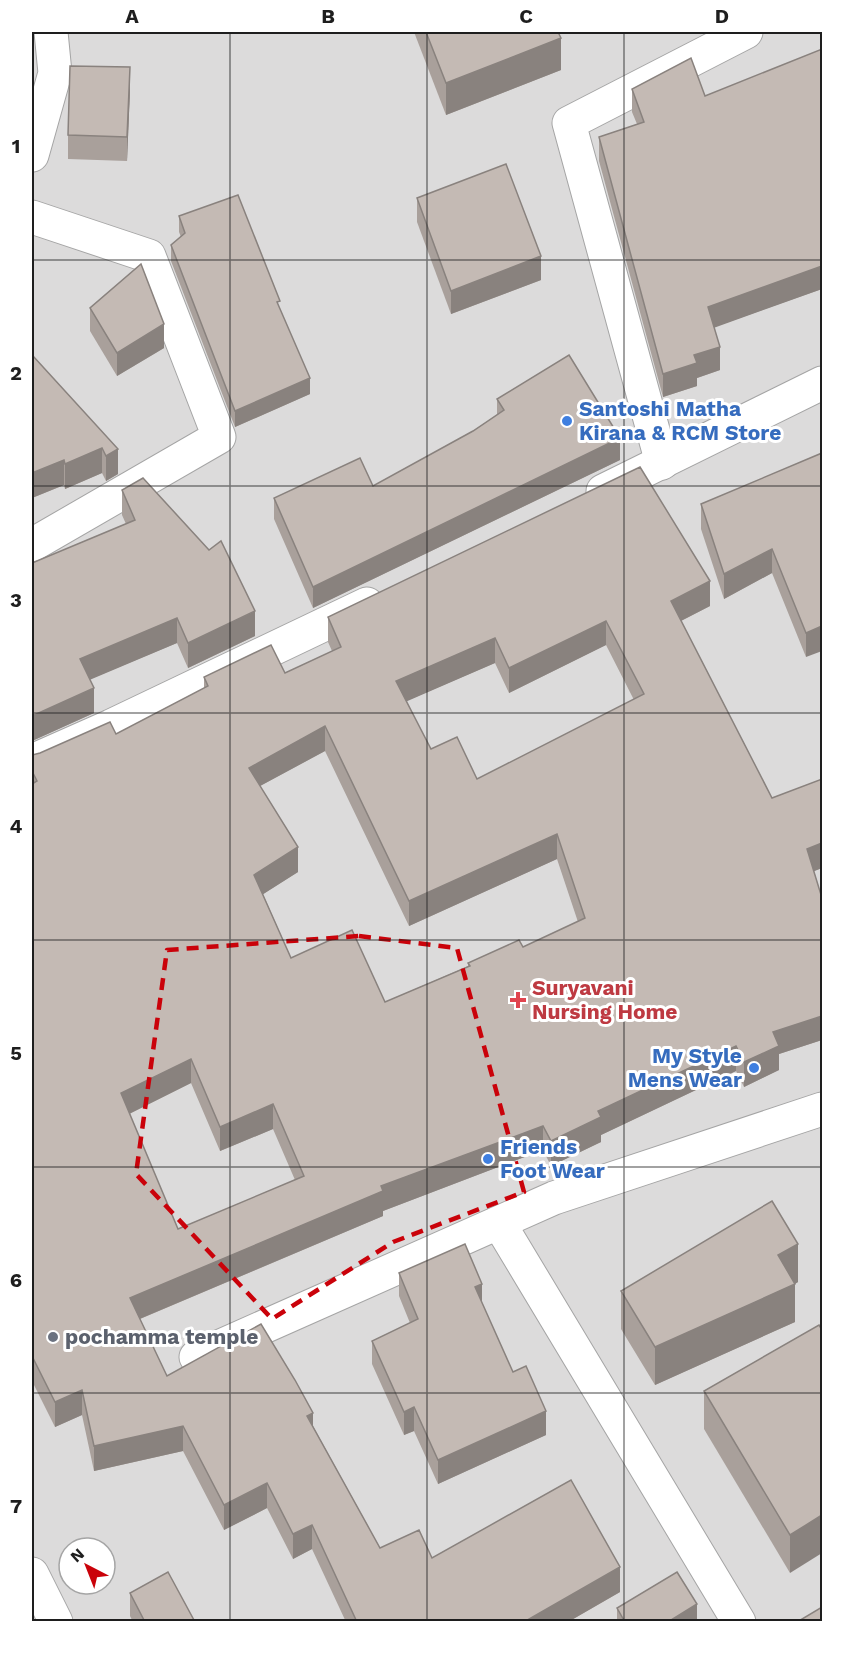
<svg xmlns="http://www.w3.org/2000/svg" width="854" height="1653" font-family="'Work Sans',sans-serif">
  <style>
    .residential { fill: #dcdbdb; fill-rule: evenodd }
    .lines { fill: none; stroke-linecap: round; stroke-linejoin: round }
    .minor-casing { stroke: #a5a5a5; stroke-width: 35 }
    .minor { stroke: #fff; stroke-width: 33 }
    .wall { fill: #a9a09b; fill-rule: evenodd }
    .shaded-wall { fill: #89827e }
    .building { fill: #c4bab4; stroke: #89827e; stroke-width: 1.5; fill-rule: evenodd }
    .marked { fill: none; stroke: #ca020a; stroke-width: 4.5; stroke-dasharray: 12 8; stroke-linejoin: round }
    .grid { fill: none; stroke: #1e1e1e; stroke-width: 1.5; stroke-opacity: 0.55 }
    .shop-dot { fill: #3f7fe0; stroke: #fff; stroke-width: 2 }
    .health-dot { fill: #e0444e; stroke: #fff; stroke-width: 2 }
    .worship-dot { fill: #6b7280; stroke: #fff; stroke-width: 2 }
    .labels { text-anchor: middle; stroke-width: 6; stroke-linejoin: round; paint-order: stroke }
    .shop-label { font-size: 21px; font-weight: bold; fill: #366cbe; stroke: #fff; text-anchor: start }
    .health-label { font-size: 21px; font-weight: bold; fill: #be3a42; stroke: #fff; text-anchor: start }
    .worship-label { font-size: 21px; font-weight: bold; fill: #5b616d; stroke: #fff; text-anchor: start }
    .neatline { fill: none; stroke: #1e1e1e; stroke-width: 2 }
    .grid-label { font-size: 20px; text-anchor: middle; font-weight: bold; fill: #1e1e1e }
  </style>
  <rect width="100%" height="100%" fill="#efebe4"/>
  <!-- residential -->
  <path class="residential" d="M32 32H822V1621L32 1622ZM69 1548H105V1584H69Z"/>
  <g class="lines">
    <defs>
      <g id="minor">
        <polyline points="32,155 55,73 51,32"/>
        <polyline points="32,217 149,256 219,437 32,545"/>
        <polyline points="662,463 569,123 746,32"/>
        <polyline points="603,491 822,383"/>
        <polyline points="32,761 111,726 367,604"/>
        <polyline points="499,1223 739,1622"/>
        <polyline points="196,1357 554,1198 822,1109"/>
        <polyline points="32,1574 56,1622"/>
      </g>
    </defs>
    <!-- minor casing -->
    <use href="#minor" class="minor-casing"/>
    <!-- minor -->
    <use href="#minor" class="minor"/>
  </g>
  <!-- wall -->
  <g class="wall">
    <polygon points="414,32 558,32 561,70 446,115"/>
    <polygon points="632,89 705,96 822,289 714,327 720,370 697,378 697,386 663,397 599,161 599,137 637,124 632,112"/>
    <polygon points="130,90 127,161 68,159 68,135"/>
    <polygon points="417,198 541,280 451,314 417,222"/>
    <polygon points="179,216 280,309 310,394 235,427 171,261 171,245 181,237 179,232"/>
    <polygon points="90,308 164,348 117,376 90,331"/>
    <polygon points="32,358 118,449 118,474 106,481 102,473 65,489 64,485 32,498"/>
    <polygon points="497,399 620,460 313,608 274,519 274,498 373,486 473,431 497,415"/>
    <polygon points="822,453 806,657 772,573 724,599 701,529 701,504"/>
    <polygon points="122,490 255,636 188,668 177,643 90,679 94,713 32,741 32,563 126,524 122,515"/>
    <path d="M710 606 681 621 772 798 822 779V868L814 871 822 898V1040L779 1054V1070L744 1087 736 1071 601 1135V1142L551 1166 543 1150 383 1211V1216L140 1319 167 1376 313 1426 380 1548 432 1558 620 1592 568 1622H346L312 1549 293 1559 267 1508 224 1530 183 1451 94 1471 82 1415 55 1427 32 1381V755L116 734 204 688V677L285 673 332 651 328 642V617ZM606 645 634 700 477 779 431 749 406 701 495 663 509 693ZM325 751 409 926 557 859 578 922 523 947 468 963V966L385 1002 291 958 263 894 298 872 260 786ZM191 1083 220 1151 273 1129 295 1180 178 1229 129 1114Z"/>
    <polygon points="399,1273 482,1304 513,1372 546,1435 438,1484 414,1431 404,1435 372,1364 372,1341 410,1323 399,1296"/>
    <polygon points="798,1282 795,1284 795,1322 655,1385 621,1329 621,1291"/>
    <polygon points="819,1325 790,1573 704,1429 704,1391"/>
    <polygon points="130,1593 195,1622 133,1622 130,1616"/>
    <polygon points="617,1608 697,1622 617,1622"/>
  </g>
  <!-- shaded-wall -->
  <g class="shaded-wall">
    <polygon points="561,38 561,70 446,115 446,83"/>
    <polygon points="130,67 130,90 127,161 127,137"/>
    <polygon points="541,256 541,280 451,314 451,291"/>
    <polygon points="822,266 822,289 708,330 708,307"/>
    <polygon points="164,324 164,348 117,376 117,353"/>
    <polygon points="720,347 720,370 697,378 697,386 663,397 663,374 694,355"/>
    <polygon points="310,378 310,394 235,427 235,411"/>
    <polygon points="620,438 620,460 313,608 313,587"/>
    <polygon points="102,448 102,473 65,489 65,464"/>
    <polygon points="118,449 118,474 106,481 106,456"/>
    <polygon points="64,460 64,485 32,498 32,473"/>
    <polygon points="772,549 772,573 724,599 724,574"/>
    <polygon points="710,581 710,606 671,626 671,601"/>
    <polygon points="255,611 255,636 188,668 188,643"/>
    <polygon points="177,618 177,643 80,684 80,659"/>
    <polygon points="606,621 606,645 509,693 509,668"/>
    <polygon points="822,626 822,651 806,657 806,633"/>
    <polygon points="495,638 495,663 396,706 396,681"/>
    <polygon points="94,688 94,713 32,741 32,716"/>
    <polygon points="325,726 325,751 249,792 249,768"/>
    <polygon points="557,834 557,859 409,926 409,901"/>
    <polygon points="822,843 822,868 807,874 807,849"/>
    <polygon points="298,847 298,872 254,900 254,875"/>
    <polygon points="822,1016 822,1040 779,1054 779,1070 744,1087 744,1062 773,1032"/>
    <polygon points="736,1046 736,1071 601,1135 601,1142 551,1166 551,1141 598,1111"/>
    <polygon points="191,1059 191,1083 121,1118 121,1093"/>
    <polygon points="273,1104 273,1129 220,1151 220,1127"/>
    <polygon points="543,1126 543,1150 383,1211 383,1216 130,1323 130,1298 381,1186"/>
    <polygon points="798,1244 798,1282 793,1285 795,1284 795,1322 655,1385 655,1347 778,1255"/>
    <polygon points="482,1284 482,1308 475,1287"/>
    <polygon points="82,1390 82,1415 55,1427 55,1402"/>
    <polygon points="414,1407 414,1431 404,1435 404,1412"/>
    <polygon points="546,1411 546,1435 438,1484 438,1460"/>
    <polygon points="313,1413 313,1438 307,1416"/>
    <polygon points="183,1426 183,1451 94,1471 94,1446"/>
    <polygon points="267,1483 267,1508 224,1530 224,1505"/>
    <polygon points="822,1515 822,1553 790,1573 790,1535"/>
    <polygon points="312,1525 312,1549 293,1559 293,1534"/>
    <polygon points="620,1567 620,1592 568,1622 524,1622"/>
    <polygon points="697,1604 697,1622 668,1622"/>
  </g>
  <!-- building -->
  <g class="building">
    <polygon points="426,32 558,32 561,38 446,83"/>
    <polygon points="822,49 822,266 708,307 720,347 694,355 697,363 663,374 599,137 644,122 632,89 691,58 705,96"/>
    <polygon points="70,66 130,67 127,137 68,135"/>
    <polygon points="506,164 541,256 451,291 417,198"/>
    <polygon points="238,195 280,301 277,302 310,378 235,411 171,245 185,233 179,216"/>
    <polygon points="141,264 164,324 117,353 90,308"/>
    <polygon points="569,355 620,438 313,587 274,498 360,458 373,486 473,431 504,410 497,399"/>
    <polygon points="33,356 118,449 106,456 102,448 65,464 64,460 32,473 32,358"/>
    <polygon points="822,453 822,626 806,633 772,549 724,574 701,504"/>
    <path d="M640 467 710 581 671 601 772 798 822 779V843L807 849 822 898V1016L773 1032 779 1046 744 1062 736 1046 598 1111 601 1117 551 1141 543 1126 381 1186 383 1191 130 1298 167 1376 261 1324 295 1380 313 1413 307 1416 380 1548 419 1530 432 1558 571 1480 620 1567 524 1622H357L312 1525 293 1534 267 1483 224 1505 183 1426 94 1446 82 1390 55 1402 32 1356V784L37 781 32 771V755L40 753 110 722 116 734 208 686 204 677 271 645 285 673 341 647 328 617ZM606 621 644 694 477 779 457 737 431 749 396 681 495 638 509 668ZM325 726 409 901 557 834 585 918 523 947 519 940 468 963 470 966 385 1002 352 930 291 958 254 875 298 847 249 768ZM191 1059 220 1127 273 1104 304 1176 178 1229 121 1093Z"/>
    <polygon points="143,478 209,550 221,541 255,611 188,643 177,618 80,659 94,688 32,716 32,563 135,520 122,490"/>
    <polygon points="772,1201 798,1244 778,1255 795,1284 655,1347 621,1291"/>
    <polygon points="465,1244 482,1284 475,1287 513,1372 526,1366 546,1411 438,1460 414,1407 404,1412 372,1341 418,1319 399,1273"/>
    <polygon points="819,1325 822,1330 822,1515 790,1535 704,1391"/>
    <polygon points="168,1572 195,1622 145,1622 130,1593"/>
    <polygon points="677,1572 697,1604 668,1622 625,1622 617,1608"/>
    <polygon points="822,1607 822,1622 797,1622"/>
  </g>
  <!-- marked area -->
  <path class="marked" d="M359 936 457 948 524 1192 393 1242 272 1319 136 1174 167 950Z"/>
  <!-- grid -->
  <path class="grid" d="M230 32V1622M427 32V1622M624 32V1622M32 260H822M32 486H822M32 713H822M32 940H822M32 1167H822M32 1393H822"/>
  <!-- markers -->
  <g class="shop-dot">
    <circle cx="567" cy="421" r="6"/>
    <circle cx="754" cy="1068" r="6"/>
    <circle cx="488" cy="1159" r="6"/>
  </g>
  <path class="health-dot" d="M515 991h6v6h6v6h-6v6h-6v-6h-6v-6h6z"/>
  <circle class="worship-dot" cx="53" cy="1337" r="6"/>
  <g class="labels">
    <!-- shop labels -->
    <g class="shop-label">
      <text x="579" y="416">Santoshi Matha<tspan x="579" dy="24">Kirana &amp; RCM Store</tspan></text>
      <text x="742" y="1063" text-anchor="end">My Style<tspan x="742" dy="24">Mens Wear</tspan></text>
      <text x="500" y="1154">Friends<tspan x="500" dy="24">Foot Wear</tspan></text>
    </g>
    <!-- health labels -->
    <g class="health-label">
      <text x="532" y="995">Suryavani<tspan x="532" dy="24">Nursing Home</tspan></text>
    </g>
    <!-- worship labels -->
    <g class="worship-label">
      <text x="65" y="1344">pochamma temple</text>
    </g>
  </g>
  <!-- border -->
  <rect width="854" height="1653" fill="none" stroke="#ffffff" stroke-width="66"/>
  <!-- north arrow -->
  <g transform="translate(87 1566) rotate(318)"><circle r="28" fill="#ffffff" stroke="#a5a5a5" stroke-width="1.5"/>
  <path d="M0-4.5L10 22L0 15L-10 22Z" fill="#ca020a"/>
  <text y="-9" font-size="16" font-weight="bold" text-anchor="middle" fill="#1e1e1e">N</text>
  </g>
  <rect x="33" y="33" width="788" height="1587" class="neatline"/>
  <g class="grid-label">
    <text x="132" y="23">A</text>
    <text x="328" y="23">B</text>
    <text x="526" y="23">C</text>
    <text x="722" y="23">D</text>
    <text x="16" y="153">1</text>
    <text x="16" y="380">2</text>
    <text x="16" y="607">3</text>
    <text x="16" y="833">4</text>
    <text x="16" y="1060">5</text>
    <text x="16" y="1287">6</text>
    <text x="16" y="1513">7</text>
  </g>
</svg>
